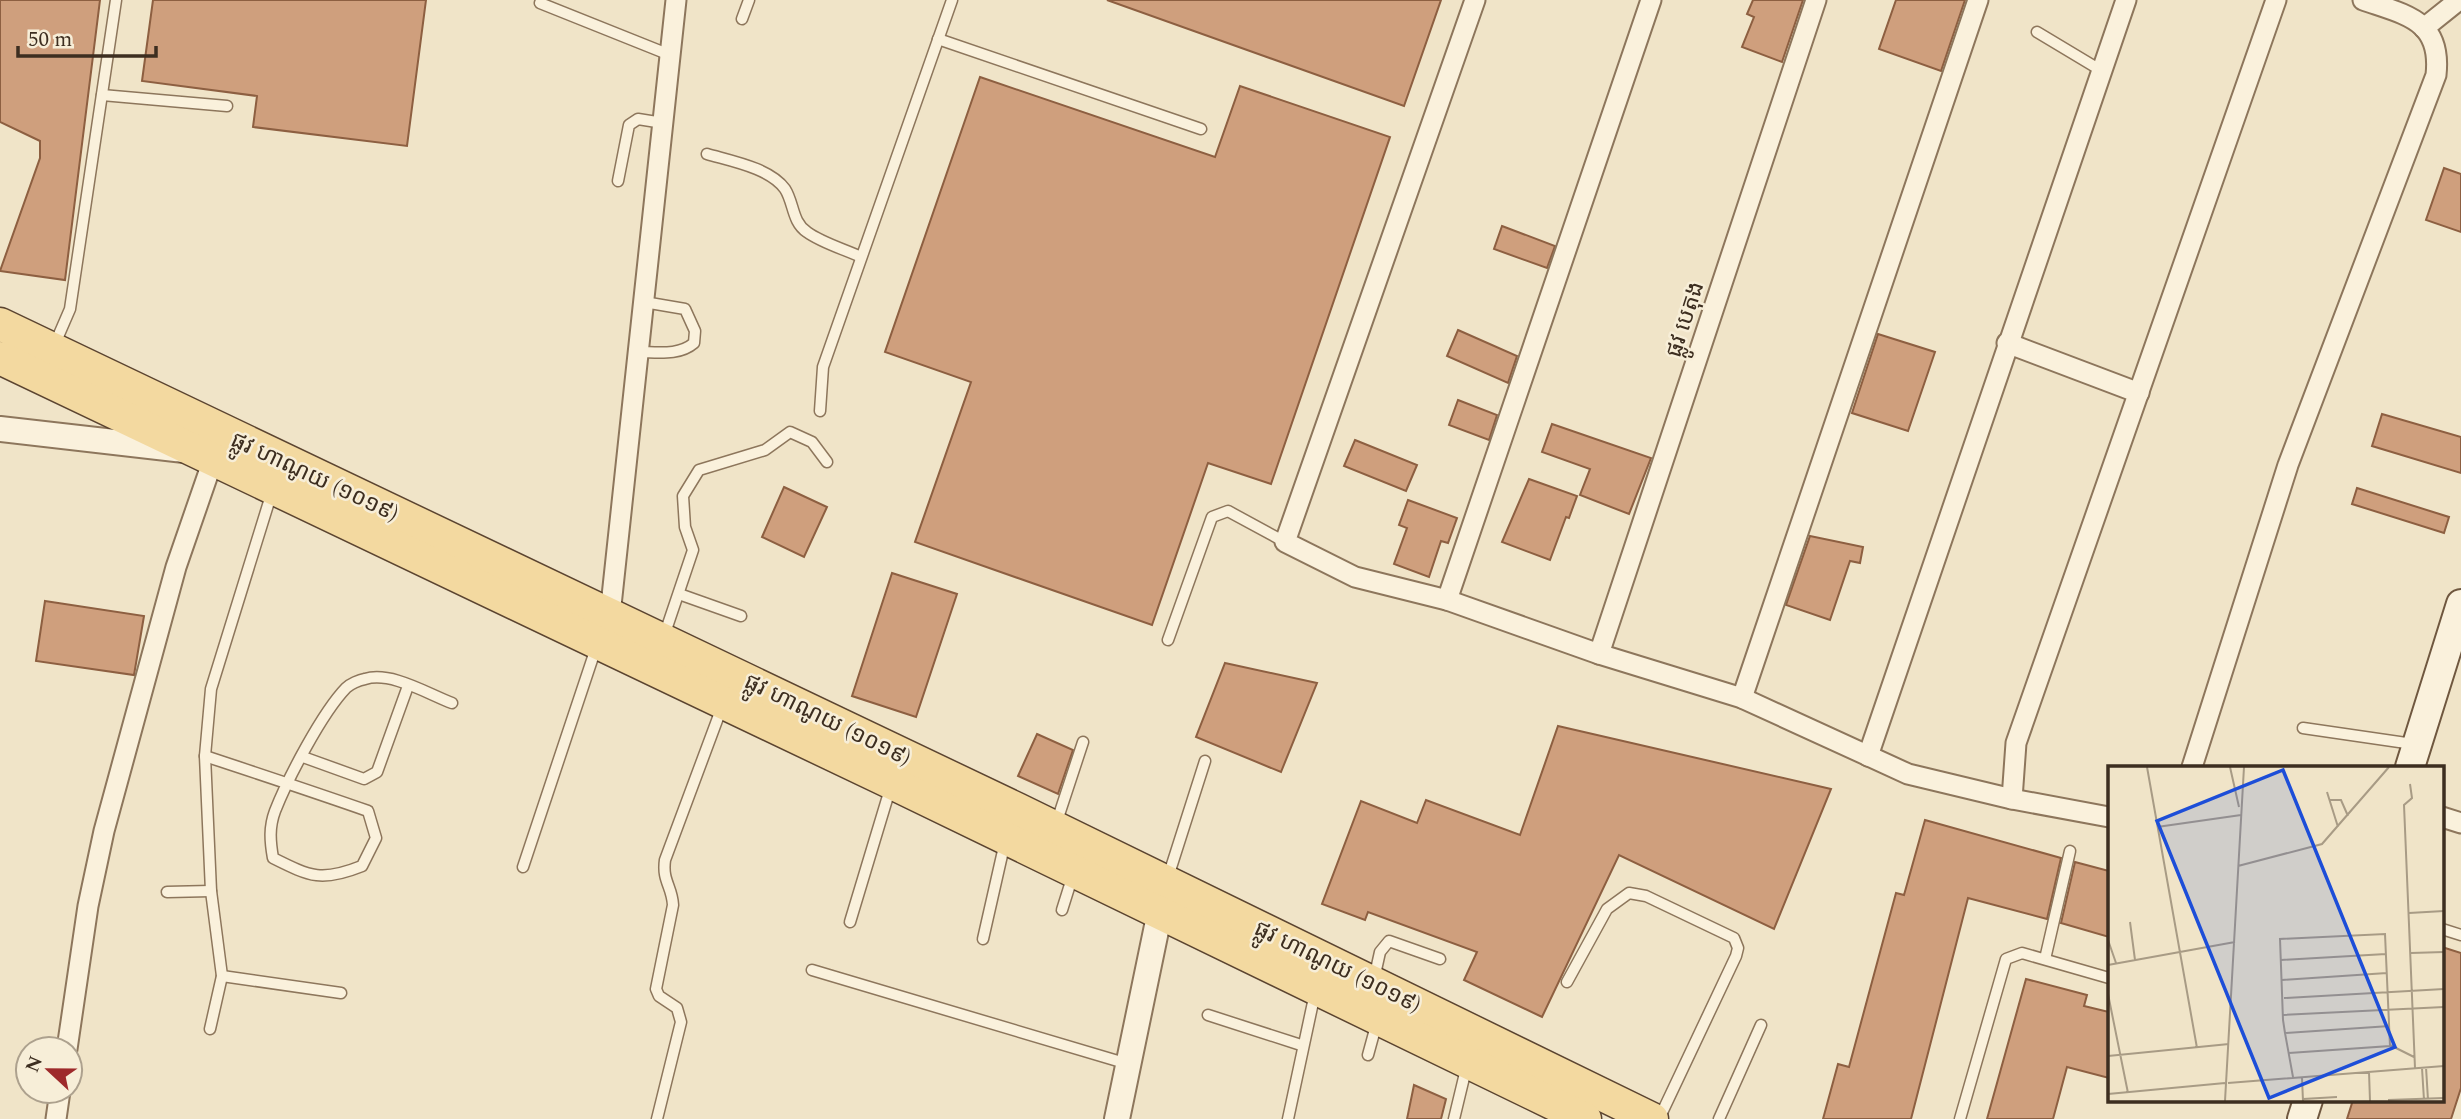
<svg xmlns="http://www.w3.org/2000/svg" width="2461" height="1119" font-family="Spectral,'Noto Sans Khmer',serif">
  <style>
    .building { fill: #cf9f7d; stroke: #8d5f41; stroke-width: 2 }
    .lines { fill: none; stroke-linecap: round; stroke-linejoin: round }
    .service-casing { stroke: #8d765c; stroke-width: 13 }
    .minor-casing { stroke: #8d765c; stroke-width: 23 }
    .tertiary-casing { stroke: #8d765c; stroke-width: 28 }
    .secondary-casing { stroke: #6f573f; stroke-width: 32 }
    .primary-casing { stroke: #5b4430; stroke-width: 35 }
    .service { stroke: #faf1dc; stroke-width: 10 }
    .minor { stroke: #faf1dc; stroke-width: 19 }
    .tertiary { stroke: #faf1dc; stroke-width: 24 }
    .secondary { stroke: #faf1dc; stroke-width: 28 }
    .primary { stroke: #f3d9a0; stroke-width: 32 }
    .labels { text-anchor: middle; stroke-width: 5; stroke-linejoin: round; paint-order: stroke }
    .street-label { font-size: 23px; fill: #3d2e20; stroke: #f7eed8 }
    .inset-road { fill: none; stroke: #a89b85; stroke-width: 2 }
    .view { fill: #1d4ed8; fill-opacity: 0.15; stroke: #1d4ed8; stroke-width: 3.5 }
    .inset-edge { fill: none; stroke: #3d2e20; stroke-width: 3.5 }
  </style>
  <rect width="100%" height="100%" fill="#f0e4c8"/>
  <!-- building -->
  <g class="building">
    <polygon points="0,0 100,0 65,280 0,271 40,158 40,141 0,122"/>
    <polygon points="153,0 426,0 407,146 253,127 257,96 142,81"/>
    <polygon points="1107,0 1441,0 1404,106"/>
    <polygon points="1753,0 1803,0 1782,62 1742,47 1754,17 1747,14"/>
    <polygon points="1896,0 1965,0 1941,71 1879,49"/>
    <polygon points="980,77 1215,157 1240,86 1390,137 1271,484 1208,463 1152,625 915,542 971,382 885,352"/>
    <polygon points="2444,168 2461,174 2461,232 2426,220"/>
    <polygon points="1502,226 1555,246 1547,268 1494,249"/>
    <polygon points="1458,330 1517,356 1508,383 1447,356"/>
    <polygon points="1878,334 1935,352 1908,431 1852,413"/>
    <polygon points="1458,400 1497,415 1489,440 1449,425"/>
    <polygon points="2382,414 2461,437 2461,473 2372,446"/>
    <polygon points="1552,424 1651,458 1629,514 1580,495 1590,469 1542,452"/>
    <polygon points="1355,440 1417,465 1406,491 1344,466"/>
    <polygon points="1529,479 1577,496 1569,518 1566,517 1550,560 1502,542"/>
    <polygon points="784,487 827,507 804,557 762,537"/>
    <polygon points="2357,488 2449,517 2444,533 2352,504"/>
    <polygon points="1408,500 1457,518 1448,543 1441,541 1429,577 1394,564 1407,528 1399,525"/>
    <polygon points="1810,536 1863,547 1860,563 1850,561 1830,620 1786,605"/>
    <polygon points="892,573 957,594 916,717 852,696"/>
    <polygon points="45,601 144,616 134,675 36,661"/>
    <polygon points="1225,663 1317,683 1281,772 1196,737"/>
    <polygon points="1558,726 1831,789 1774,929 1619,855 1542,1017 1464,980 1477,952 1368,912 1365,920 1322,904 1361,801 1417,823 1426,800 1520,835"/>
    <polygon points="1037,734 1073,750 1058,794 1018,776"/>
    <polygon points="1925,820 2061,858 2047,919 1968,898 1911,1119 1823,1119 1838,1064 1849,1067 1896,893 1904,895"/>
    <polygon points="2075,862 2109,871 2109,937 2061,923"/>
    <polygon points="2442,947 2461,953 2461,1088 2451,1119 2347,1119 2353,1100 2442,1100"/>
    <polygon points="2026,979 2087,995 2084,1006 2109,1012 2109,1078 2067,1067 2053,1119 1987,1119"/>
    <polygon points="1414,1085 1446,1099 1441,1119 1407,1119"/>
  </g>
  <g class="lines">
    <defs>
      <g id="service">
        <polyline points="540,3 670,55"/>
        <polyline points="742,19 749,0"/>
        <polyline points="2037,32 2102,71"/>
        <polyline points="938,39 1201,129"/>
        <polyline points="102,95 227,106"/>
        <path d="M707 154C731 161 770 168 785 189 794 203 792 222 807 232 822 243 844 249 861 257"/>
        <polyline points="618,181 629,125 638,119 663,123"/>
        <polyline points="54,346 70,309 116,0"/>
        <path d="M638 352C657 352 679 356 694 343L695 331 685 309 644 302"/>
        <polyline points="820,411 823,367 952,0"/>
        <polyline points="679,594 741,616"/>
        <polyline points="664,636 693,550 685,527 683,496 699,470 765,450 790,432 812,442 827,462"/>
        <polyline points="1168,640 1212,517 1228,511 1285,542"/>
        <polyline points="2303,728 2413,744"/>
        <path d="M205 756C259 774 314 792 368 811L376 838 362 866C322 882 311 877 273 858 270 841 269 827 275 811 288 778 322 713 346 688 350 684 359 680 365 679 391 671 428 694 452 703"/>
        <polyline points="303,757 364,779 377,772 408,686"/>
        <polyline points="1056,824 1083,742"/>
        <polyline points="523,867 597,645"/>
        <polyline points="1168,877 1205,761"/>
        <polyline points="167,892 211,891"/>
        <polyline points="1062,910 1073,875"/>
        <polyline points="850,922 891,786"/>
        <polyline points="2442,929 2461,935"/>
        <polyline points="983,939 1005,842"/>
        <polyline points="2045,959 2070,851"/>
        <polyline points="812,970 1128,1064"/>
        <polyline points="222,976 341,993"/>
        <polyline points="1374,979 1380,952 1389,941 1440,959"/>
        <polyline points="1567,982 1607,909 1629,893 1646,896 1734,938 1738,948 1736,956 1659,1119"/>
        <polyline points="1208,1015 1301,1045"/>
        <polyline points="210,1029 222,976 211,891 205,756 211,689 272,492"/>
        <polyline points="1368,1055 1377,1022"/>
        <path d="M657 1119 681 1022 677 1008 659 996 656 989 673 905C672 886 662 881 665 860L722 707"/>
        <polyline points="1288,1119 1315,993"/>
        <polyline points="1454,1119 1467,1065"/>
        <polyline points="1719,1119 1761,1025"/>
        <polyline points="1960,1119 2006,959 2022,953 2109,978"/>
      </g>
      <g id="minor">
        <polyline points="1475,0 1285,542 1355,577 1447,600 1599,654 1742,698 1908,774 2012,799 2109,817"/>
        <polyline points="2424,28 2459,0"/>
        <polyline points="2007,343 2139,393"/>
        <polyline points="1447,600 1651,0"/>
        <polyline points="606,624 610,615 676,0"/>
        <polyline points="1599,654 1816,0"/>
        <polyline points="1742,698 1978,0"/>
        <polyline points="1868,756 2126,0"/>
        <path d="M2192 767 2288 465 2436 75C2442 20 2406 15 2363 0"/>
        <polyline points="2012,799 2016,743 2276,0"/>
        <polyline points="2442,817 2461,823"/>
        <polyline points="67,1049 88,906 104,831 176,567 213,460"/>
        <polyline points="56,1119 60,1091"/>
      </g>
      <g id="tertiary">
        <polyline points="0,429 184,450"/>
        <polyline points="1117,1119 1163,897"/>
      </g>
      <g id="secondary">
        <polyline points="2410,767 2461,604"/>
        <polyline points="2302,1119 2308,1100"/>
      </g>
      <g id="primary">
        <polyline points="0,324 1017,809 1652,1119"/>
        <polyline points="0,358 892,783 1585,1119"/>
      </g>
    </defs>
    <!-- service casing -->
    <use href="#service" class="service-casing"/>
    <!-- minor casing -->
    <use href="#minor" class="minor-casing"/>
    <!-- tertiary casing -->
    <use href="#tertiary" class="tertiary-casing"/>
    <!-- secondary casing -->
    <use href="#secondary" class="secondary-casing"/>
    <!-- primary casing -->
    <use href="#primary" class="primary-casing"/>
    <!-- service -->
    <use href="#service" class="service"/>
    <!-- minor -->
    <use href="#minor" class="minor"/>
    <!-- tertiary -->
    <use href="#tertiary" class="tertiary"/>
    <!-- secondary -->
    <use href="#secondary" class="secondary"/>
    <!-- primary -->
    <use href="#primary" class="primary"/>
  </g>
  <g class="labels">
    <!-- street labels -->
    <g class="street-label">
      <text transform="translate(1684 319) rotate(-72)" y="8">ផ្លូវ បេតុង</text>
      <text transform="translate(315 476) rotate(25)" y="8">ផ្លូវ ហាណូយ (១០១៩)</text>
      <text transform="translate(828 719) rotate(26)" y="8">ផ្លូវ ហាណូយ (១០១៩)</text>
      <text transform="translate(1338 966) rotate(26)" y="8">ផ្លូវ ហាណូយ (១០១៩)</text>
    </g>
  </g>
  <!-- overview -->
  <g transform="translate(2108 766)">
    <rect width="336" height="336" fill="#f0e4c8"/>
    <path class="inset-road" d="M39 1 89 282M122 1 131 41M302 18 304 32 296 39 307 302M219 26 230 61M221 34H233L240 50M49 61 133 49M130 100 214 78 281 1M301 147 336 145M22 156 27 194M0 174 8 197M303 187 336 186M173 194 278 188M0 199 127 176M174 214 279 207M0 228 20 327M176 232 336 223M175 249 336 241M177 267 282 260M282 279 306 291M181 287 282 280 277 168 172 173 175 254 177 267 185 311M0 290 121 278M318 301 320 334M314 302 316 334M261 306 262 335M194 312 195 335M120 317 336 300M0 328 117 317M195 333 229 331M280 334 336 332M117 335 136 1"/>
    <path class="view" d="M175 4 287 281 161 332 49 55Z"/>
    <rect width="336" height="336" class="inset-edge"/>
  </g>
  <!-- north arrow -->
  <g transform="translate(49 1070) rotate(292)"><circle r="33" fill="#f7eed8" stroke="#ada18e" stroke-width="2"/>
  <path d="M0-5L12 26L0 18L-12 26Z" fill="#9e2a2b"/>
  <text y="-10" font-size="19" font-weight="bold" text-anchor="middle" fill="#3d2e20">N</text>
  </g>
  <!-- scale -->
  <path d="M18 46v10h138v-10" fill="none" stroke="#3d2e20" stroke-width="3.5"/>
  <text x="28" y="46" font-size="21" fill="#3d2e20" stroke="#f7eed8" stroke-width="5" paint-order="stroke">50 m</text>
</svg>
